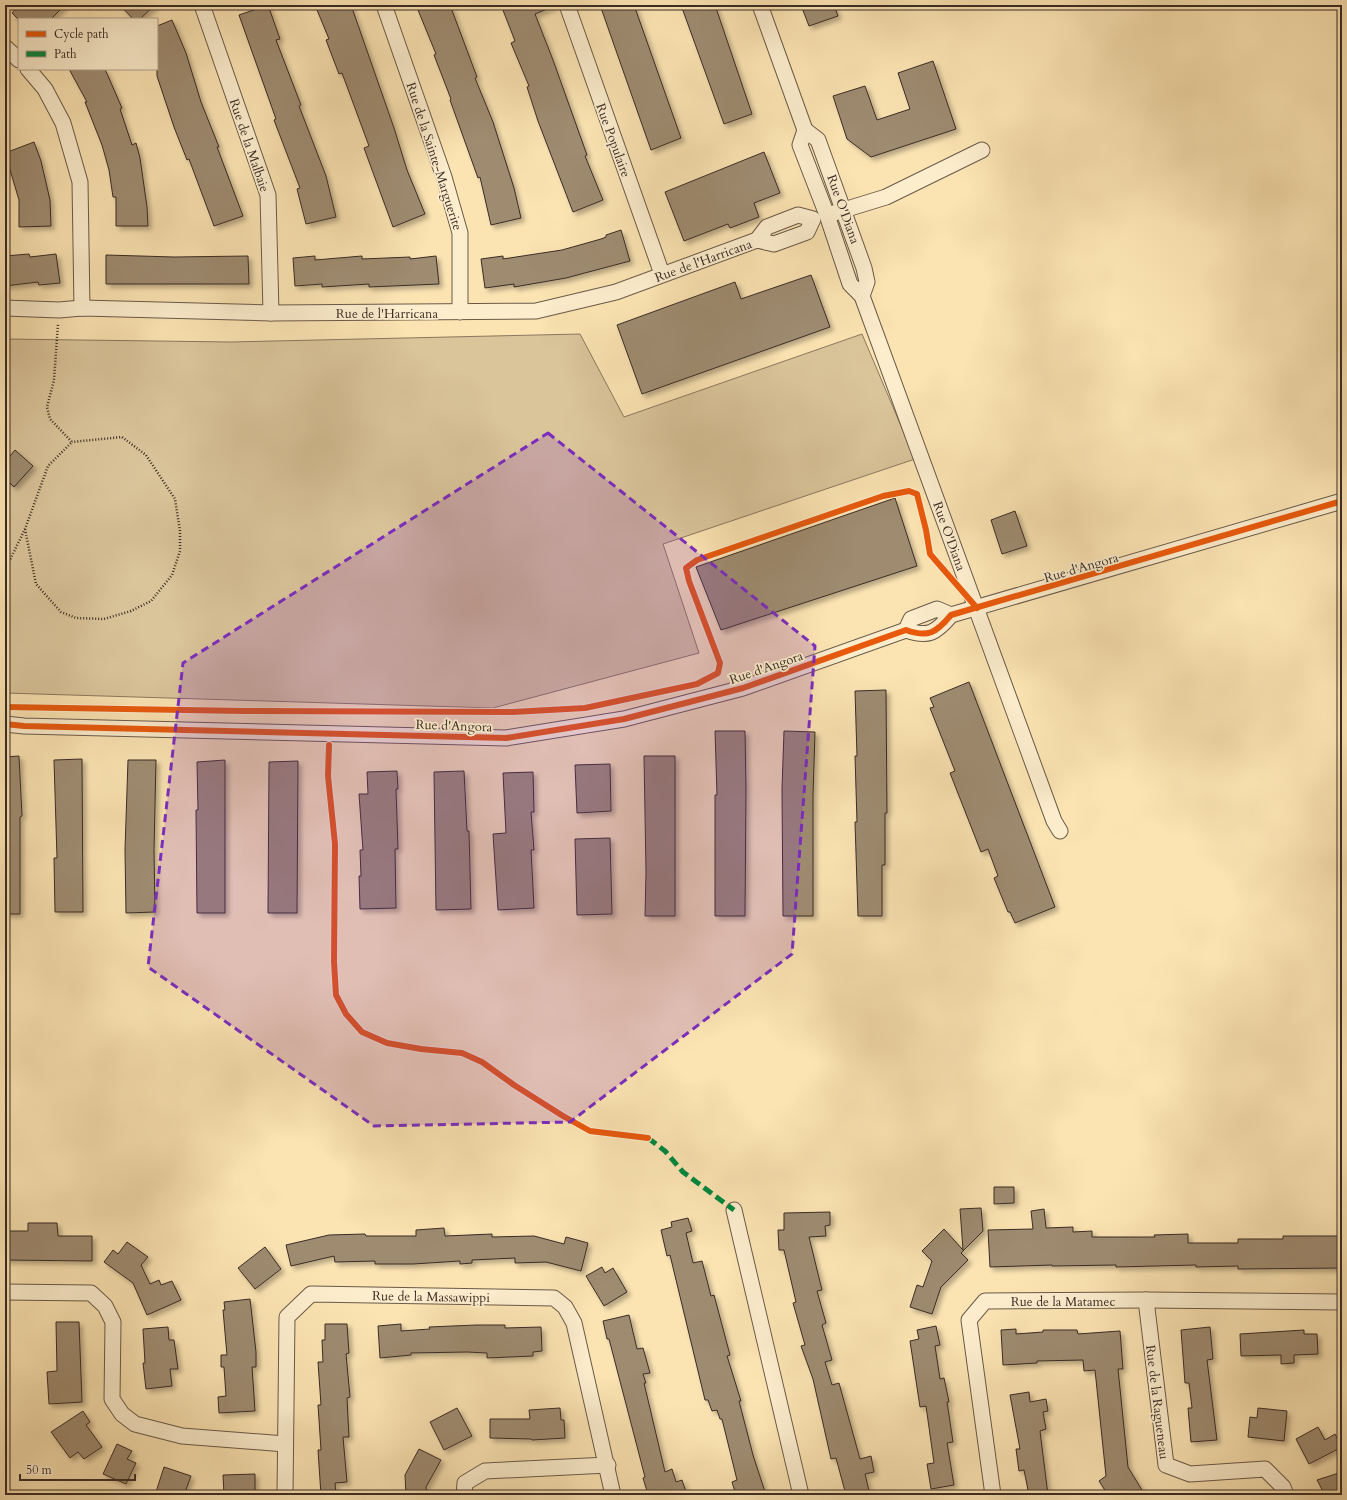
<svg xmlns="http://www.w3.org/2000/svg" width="1347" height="1500" font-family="Cardo,serif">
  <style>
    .green { fill: #dac49a; stroke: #8a7860 }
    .building { fill: #9e8b6f; stroke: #3a2c26; filter: url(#shadow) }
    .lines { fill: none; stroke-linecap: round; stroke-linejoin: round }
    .minor-casing { stroke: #6a5a49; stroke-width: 17 }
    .path { stroke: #3a2c26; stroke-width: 2.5; stroke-dasharray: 1 2; stroke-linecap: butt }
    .minor { stroke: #fcedcd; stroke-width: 15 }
    .quiet { stroke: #00873e; stroke-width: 5; stroke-dasharray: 10 5; stroke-linecap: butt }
    .cycleway-casing { stroke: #fcedcd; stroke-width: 8 }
    .cycleway { stroke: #e8590c; stroke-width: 6 }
    .marked { fill: #7b2cbf; fill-opacity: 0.2; stroke: #7b2cbf; stroke-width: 3; stroke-dasharray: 8 5; stroke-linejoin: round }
    .labels { text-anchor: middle; stroke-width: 3.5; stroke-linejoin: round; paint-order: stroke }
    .street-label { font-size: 13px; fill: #3a2c26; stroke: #fcedcd }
  </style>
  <defs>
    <filter id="shadow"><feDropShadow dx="3.5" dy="3.5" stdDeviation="2" flood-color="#0004"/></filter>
  </defs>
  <rect width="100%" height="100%" fill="#fbe3b2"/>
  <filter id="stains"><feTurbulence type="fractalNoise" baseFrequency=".005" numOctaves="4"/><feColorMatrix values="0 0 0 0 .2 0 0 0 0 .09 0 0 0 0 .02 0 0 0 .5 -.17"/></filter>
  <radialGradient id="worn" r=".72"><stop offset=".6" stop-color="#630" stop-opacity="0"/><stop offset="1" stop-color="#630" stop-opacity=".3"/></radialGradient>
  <!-- green -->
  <polygon class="green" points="580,334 624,417 862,334 915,459 663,544 699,653 493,708 5,693 5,339 231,342"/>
  <!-- building -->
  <g class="building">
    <polygon points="19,5 65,5 51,19 18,19 12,13"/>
    <polygon points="120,5 155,5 140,19 133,19"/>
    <polygon points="268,5 280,39 276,40 301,105 299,106 326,176 336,217 306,224 297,189 300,188 274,120 276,119 239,15"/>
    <polygon points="315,5 351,5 394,128 407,170 425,214 393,227 364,148 369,146 342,73 339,74 326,40 329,39"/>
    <polygon points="432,5 450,5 477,77 475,78 493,122 514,188 521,218 491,225 480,177 478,178 450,100 451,99 434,55 436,54 418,10"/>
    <polygon points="501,5 557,5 535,14 553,60 587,155 585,156 603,200 573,212 538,121 527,87 529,86 511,43 515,41"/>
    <polygon points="600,5 634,5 681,138 651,150"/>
    <polygon points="681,5 715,5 752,114 724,124"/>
    <polygon points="801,5 834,5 838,16 809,26"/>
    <polygon points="172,20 186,53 201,102 219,147 217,147 243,216 214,226 189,159 187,160 174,127 157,76 157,26"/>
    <polygon points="933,61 956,129 871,157 847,139 833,96 865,86 877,120 910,109 898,73"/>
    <polygon points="69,69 105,69 122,108 120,109 132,145 136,143 140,158 147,207 148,226 116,226 116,197 113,197 109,170 102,145 85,102 87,102"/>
    <polygon points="34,142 41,161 50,200 51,226 19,227 19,200 5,153"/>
    <polygon points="764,152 780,193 754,203 759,217 730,228 728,224 684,241 665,192"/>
    <polygon points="621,230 630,261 566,278 514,287 514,284 485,288 481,259 503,256 503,259 562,250 601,239 606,237 606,235"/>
    <polygon points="29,254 30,257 56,254 60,283 39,285 38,282 5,286 5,256"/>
    <polygon points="106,255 174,257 248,256 249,284 106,284"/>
    <polygon points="315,256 315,260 362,256 362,259 410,257 410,259 436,256 439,284 369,287 369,284 322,287 322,284 295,286 293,258"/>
    <polygon points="811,275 830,327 642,394 617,325 735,282 741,299"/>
    <polygon points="15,450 33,466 14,487 5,478 5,462"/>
    <polygon points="895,498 917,566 721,630 696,567"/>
    <polygon points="1015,511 1027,546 1002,554 991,520"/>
    <polygon points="969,682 1055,907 1015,923 1010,912 1008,912 994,878 998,876 988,849 981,852 950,773 955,771 930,708 934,707 930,698"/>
    <polygon points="886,690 887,813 885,813 885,865 882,865 882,916 858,916 855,822 857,822 855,756 857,756 855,691"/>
    <polygon points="715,731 745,731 746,789 745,916 715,916 715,795 717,795"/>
    <polygon points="784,731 815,732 813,795 813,916 783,916 782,789"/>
    <polygon points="19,756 22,816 20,817 20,914 5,914 5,757"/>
    <polygon points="644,756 675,756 675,916 645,916 646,872"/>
    <polygon points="82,759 83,912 55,912 54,858 57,858 54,760"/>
    <polygon points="128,760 156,760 154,850 155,912 126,913 125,850"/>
    <polygon points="225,760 225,913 197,913 196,810 198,810 197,762"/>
    <polygon points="298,761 297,913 268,913 269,762"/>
    <polygon points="610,764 611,811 577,813 575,765"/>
    <polygon points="397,771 398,789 396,789 398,849 395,849 396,908 360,909 359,876 361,876 360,850 363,850 359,794 368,794 367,772"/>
    <polygon points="464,771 467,831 469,831 471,909 436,910 434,772"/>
    <polygon points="533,772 534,812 531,812 534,850 531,850 534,908 498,910 493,834 506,833 503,773"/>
    <polygon points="610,838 612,914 577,915 575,839"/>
    <polygon points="994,1187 1014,1187 1014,1203 994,1204"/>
    <polygon points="981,1208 983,1231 961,1253 968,1260 941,1287 932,1314 910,1307 917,1285 923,1287 932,1261 922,1251 944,1229 963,1250 960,1209"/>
    <polygon points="1044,1209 1046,1228 1073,1227 1073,1232 1092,1231 1092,1237 1155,1237 1154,1235 1188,1234 1188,1243 1238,1243 1238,1239 1283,1239 1283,1236 1342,1236 1342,1268 1238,1269 1238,1266 1196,1267 1196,1265 1116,1267 1116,1265 1052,1266 1052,1265 990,1267 988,1230 1033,1229 1031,1211"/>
    <polygon points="830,1212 830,1225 825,1226 826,1236 809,1237 822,1290 817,1291 826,1323 822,1325 832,1360 825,1362 832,1385 839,1383 860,1459 871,1456 874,1472 865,1474 870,1495 846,1495 836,1458 831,1459 813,1379 801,1346 805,1345 793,1303 796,1302 784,1250 779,1250 778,1230 784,1230 784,1213"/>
    <polygon points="688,1218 692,1231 686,1233 693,1263 702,1261 711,1296 714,1295 730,1355 727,1356 741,1401 739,1401 753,1455 766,1495 736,1495 732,1482 737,1480 722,1419 720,1419 717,1410 712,1411 708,1400 705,1400 670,1255 667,1256 661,1230 672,1227 671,1222"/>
    <polygon points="28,1223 57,1223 58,1236 92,1236 92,1261 5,1260 5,1231 28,1231"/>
    <polygon points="444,1228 445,1236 492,1234 492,1237 534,1236 564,1244 566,1237 588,1243 581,1271 546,1262 515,1263 515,1258 472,1260 472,1263 460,1264 460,1261 413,1264 375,1264 375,1261 335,1262 334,1256 291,1266 286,1245 329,1235 365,1234 366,1236 416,1236 416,1230"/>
    <polygon points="127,1242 148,1257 141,1265 150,1284 159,1280 161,1285 172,1281 181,1300 147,1315 133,1283 104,1262 113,1250 118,1254"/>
    <polygon points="265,1247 281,1269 255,1289 238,1268"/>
    <polygon points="602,1267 605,1273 613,1268 627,1292 604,1306 586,1276"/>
    <polygon points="250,1299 256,1352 256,1367 252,1367 255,1411 219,1413 218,1397 226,1396 224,1367 221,1367 221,1355 227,1355 223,1310 225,1310 224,1302"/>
    <polygon points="629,1315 637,1349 643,1348 650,1373 643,1374 646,1383 644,1383 665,1472 672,1469 676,1482 682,1480 687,1495 645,1495 645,1492 647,1491 643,1478 645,1477 609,1339 607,1339 603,1321"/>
    <polygon points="56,1322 79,1322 82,1402 49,1404 47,1372 57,1371"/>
    <polygon points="325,1324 347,1324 349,1353 346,1354 350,1397 347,1398 349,1437 343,1437 347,1482 335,1483 336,1495 321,1495 318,1450 321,1450 318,1405 321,1405 318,1362 323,1362 322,1340 325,1340"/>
    <polygon points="401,1324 401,1331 430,1329 429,1327 476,1325 505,1325 505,1328 541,1327 542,1351 533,1352 533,1356 487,1358 487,1353 467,1352 411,1353 411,1355 380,1358 378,1326"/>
    <polygon points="936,1326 940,1345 935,1346 940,1379 944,1378 949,1402 947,1402 953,1442 947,1443 954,1485 931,1489 927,1464 934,1463 926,1406 920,1407 910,1341 919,1339 917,1330"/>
    <polygon points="168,1327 169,1340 174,1340 178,1369 170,1369 172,1386 146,1389 143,1363 145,1363 143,1329"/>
    <polygon points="1210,1327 1213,1359 1207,1360 1217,1440 1191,1442 1188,1408 1192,1408 1189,1383 1185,1383 1181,1330"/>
    <polygon points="1016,1329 1016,1334 1043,1332 1043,1330 1077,1330 1078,1334 1120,1331 1123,1369 1118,1369 1128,1467 1145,1495 1108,1495 1099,1481 1106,1476 1095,1370 1084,1371 1083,1360 1037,1361 1037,1363 1003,1365 1001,1330"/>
    <polygon points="1304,1330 1304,1334 1317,1334 1318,1354 1294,1355 1294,1363 1281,1364 1281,1355 1241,1356 1240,1334"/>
    <polygon points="1029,1392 1030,1402 1046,1399 1048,1411 1043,1412 1046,1429 1040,1431 1048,1495 1029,1495 1024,1470 1019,1471 1016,1449 1020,1449 1010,1395"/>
    <polygon points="457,1408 472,1436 444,1450 430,1422"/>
    <polygon points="560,1408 561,1420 564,1420 565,1438 532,1440 531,1439 490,1438 490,1419 530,1419 529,1410"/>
    <polygon points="1258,1408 1287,1411 1284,1441 1248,1437 1250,1417 1257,1418"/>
    <polygon points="83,1411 90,1422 86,1425 102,1447 84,1459 78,1452 70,1458 51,1432"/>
    <polygon points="1318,1427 1325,1440 1335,1434 1342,1447 1309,1464 1296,1439"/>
    <polygon points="117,1444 132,1451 127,1459 136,1463 126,1484 103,1474"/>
    <polygon points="419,1449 441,1460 426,1487 427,1495 406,1495 405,1475"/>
    <polygon points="164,1467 191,1476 184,1495 155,1495"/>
    <polygon points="1342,1472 1342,1495 1325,1495 1317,1480"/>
    <polygon points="255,1474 255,1495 224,1495 223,1475"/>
  </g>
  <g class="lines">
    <defs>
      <g id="minor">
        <polyline points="202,5 268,195 271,313"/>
        <polyline points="384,5 444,177 460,233 460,312"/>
        <polyline points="567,5 662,274"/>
        <polyline points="760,5 805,130 818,140 864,268 867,282 862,296"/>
        <polyline points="5,47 19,60"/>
        <polyline points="28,69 45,89 63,123 80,182 82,308"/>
        <polyline points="805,130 800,145 827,215 850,284 862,296 1054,821 1060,831"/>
        <polyline points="834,213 886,197 982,150"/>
        <polyline points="5,308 59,310 82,308 271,313 536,311 616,292 757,240 774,244 807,232 813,219 798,215 767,227 757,240"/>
        <polyline points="906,630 911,619 937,609 951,615"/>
        <path d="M5 724 24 726 506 738 624 719 743 688 906 630C928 638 936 633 951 615L1342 501"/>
        <polyline points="734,1210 801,1495"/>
        <polyline points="5,1292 91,1293 105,1306 113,1322 112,1399 122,1414 135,1424 182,1436 285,1444"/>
        <polyline points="1146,1300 1166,1465 1190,1474 1265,1469 1283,1487 1286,1495"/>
        <polyline points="285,1495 287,1317 311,1294 554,1298 565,1307 574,1323 613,1495"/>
        <polyline points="464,1495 465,1483 485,1471 608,1465"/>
        <polyline points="993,1495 969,1320 985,1301 1146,1300 1342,1302"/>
      </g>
    </defs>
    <!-- minor casing -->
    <use href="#minor" class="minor-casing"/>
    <!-- path -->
    <g class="path">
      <polyline points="25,529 36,584 61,612 76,618 104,619 131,611 151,601 172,575 180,551 180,531 175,499 146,455 122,437 72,442"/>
      <polyline points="5,570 25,529 48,466 72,442 50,419 47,407 54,380 58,324"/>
    </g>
    <!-- minor -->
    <use href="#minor" class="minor"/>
    <!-- quiet -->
    <polyline class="quiet" points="648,1138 665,1151 683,1172 734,1210"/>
    <defs>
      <g id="cycleway">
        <polyline points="5,707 244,711 513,712 585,708 697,684 718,673 720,663 689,581 686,568 697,560 883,496 909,491 917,494 926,530 930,554 977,608"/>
        <path d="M5 724 24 726 506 738 624 719 743 688 906 630C928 638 936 633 951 615L1342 501"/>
        <polyline points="329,745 328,776 335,844 334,961 336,995 346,1014 362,1032 387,1043 421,1049 462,1053 482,1062 514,1085 563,1116 590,1131 648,1138"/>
      </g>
    </defs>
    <!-- cycleway casing -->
    <use href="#cycleway" class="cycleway-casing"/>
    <!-- cycleway -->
    <use href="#cycleway" class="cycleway"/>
  </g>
  <!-- marked area -->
  <path class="marked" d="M548 433 815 646 792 954 570 1122 374 1126 148 967 183 663Z"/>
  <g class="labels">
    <!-- street labels -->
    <g class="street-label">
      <text transform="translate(614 140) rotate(70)" y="5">Rue Populaire</text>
      <text transform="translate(250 145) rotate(71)" y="5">Rue de la Malbaie</text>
      <text transform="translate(435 156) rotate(72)" y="5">Rue de la Sainte-Marguerite</text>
      <text transform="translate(844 209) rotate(70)" y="5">Rue O'Diana</text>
      <text transform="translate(703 260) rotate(-20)" y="5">Rue de l'Harricana</text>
      <text x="387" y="318">Rue de l'Harricana</text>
      <text transform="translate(950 536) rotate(70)" y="5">Rue O'Diana</text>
      <text transform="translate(1081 567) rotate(-16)" y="5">Rue d'Angora</text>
      <text transform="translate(766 667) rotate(-19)" y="5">Rue d'Angora</text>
      <text transform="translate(454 725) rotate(2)" y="5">Rue d'Angora</text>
      <text transform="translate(431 1296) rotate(1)" y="5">Rue de la Massawippi</text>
      <text x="1063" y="1306">Rue de la Matamec</text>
      <text transform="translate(1158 1402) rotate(83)" y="5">Rue de la Ragueneau</text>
    </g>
  </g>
  <!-- margin -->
  <rect width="1347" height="1500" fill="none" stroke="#fbe3b2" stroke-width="20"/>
  <rect x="6" y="6" width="1335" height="1488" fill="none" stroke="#3a2c26" stroke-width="2"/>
  <rect x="10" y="10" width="1327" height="1480" fill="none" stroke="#3a2c26"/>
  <!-- legend -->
  <rect x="18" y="18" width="140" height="52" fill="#fcedcd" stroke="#aea08a"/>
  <rect x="26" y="31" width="20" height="6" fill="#e8590c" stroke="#aea08a"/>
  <text x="54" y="38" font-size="12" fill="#3a2c26">Cycle path</text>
  <rect x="26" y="51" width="20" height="6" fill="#00873e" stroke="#aea08a"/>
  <text x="54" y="58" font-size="12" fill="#3a2c26">Path</text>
  <!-- scale -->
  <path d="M20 1474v6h115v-6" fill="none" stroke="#3a2c26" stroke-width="2"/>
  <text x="26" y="1474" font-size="12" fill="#3a2c26" stroke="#fcedcd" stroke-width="3" paint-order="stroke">50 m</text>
  <rect width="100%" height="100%" filter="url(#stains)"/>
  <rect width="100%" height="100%" fill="url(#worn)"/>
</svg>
